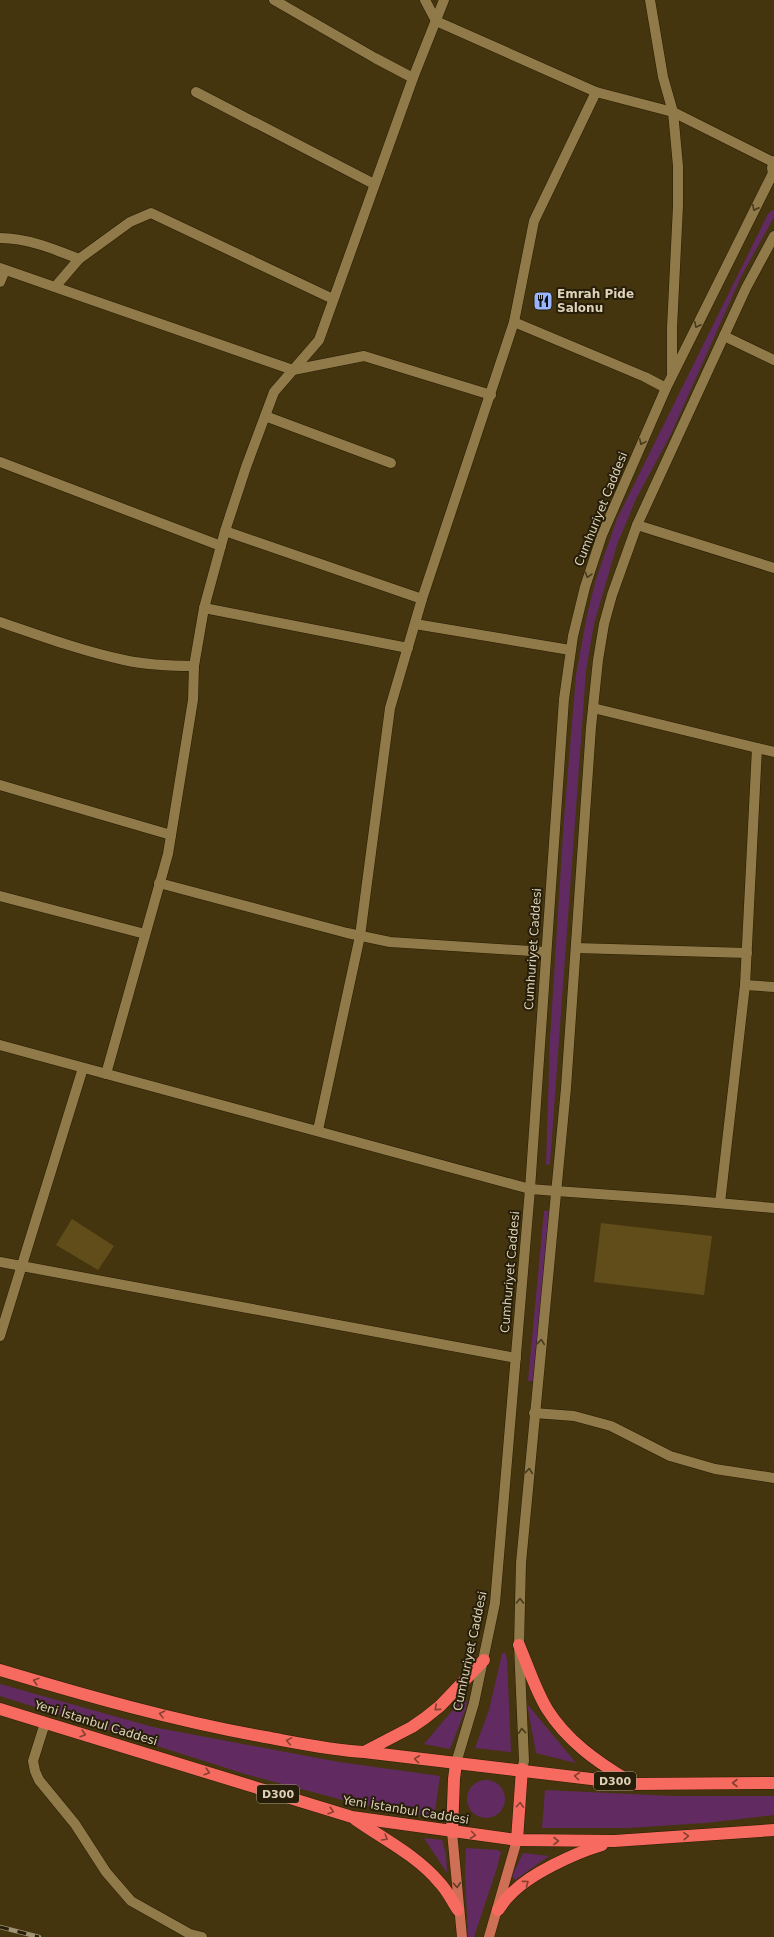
<svg xmlns="http://www.w3.org/2000/svg" width="774" height="1937" font-family="'DejaVu Sans',sans-serif">
  <style>
    .green { fill: #612b61 }
    .building { fill: #614d1a }
    .lines { fill: none; stroke-linecap: round; stroke-linejoin: round }
    .street-casing { stroke: #281d03; stroke-width: 11 }
    .secondary-casing { stroke: #281d03; stroke-width: 11 }
    .primary-casing { stroke: #281d03; stroke-width: 11 }
    .highway-casing { stroke: #281d03; stroke-width: 13 }
    .street { stroke: #907a49; stroke-width: 10 }
    .secondary { stroke: #907a49; stroke-width: 10 }
    .primary { stroke: #ce7056; stroke-width: 10 }
    .highway { stroke: #f76a5f; stroke-width: 12 }
    .rail-casing { stroke: #9f9374; stroke-width: 4.5 }
    .rail { stroke: #261e09; stroke-width: 3; stroke-dasharray: 9; stroke-linecap: butt }
    .oneway { stroke: #463a1c }
    .oneway2 { stroke: #844030 }
    .oneway3 { stroke: #613b24 }
    .labels { text-anchor: middle; stroke-width: 4; stroke-linejoin: round; paint-order: stroke }
    .shield { fill: #261e09; stroke: #a79d84; stroke-width: 1 }
    .shield-label { font-size: 11px; font-weight: bold; fill: #ded3b9 }
    .poi-label { font-size: 12px; font-weight: bold; fill: #ded3b9; stroke: #261e09; text-anchor: start }
    .street-label { font-size: 12px; fill: #ded3b9; stroke: #261e09 }
  </style>
  <rect width="100%" height="100%" fill="#44350f"/>
  <!-- green -->
  <g class="green">
    <polygon points="772,210 774,211 774,217 741,277 671,434 636,499 617,545 594,624 586,671 550,1164 546,1165 550,1039 564,819 576,675 587,615 596,579 617,519 768,214"/>
    <polygon points="544,1211 549,1211 534,1381 528,1381"/>
    <polygon points="505,1652 507,1659 511,1752 475,1748 489,1710 502,1654"/>
    <polygon points="0,1684 153,1727 339,1762 440,1776 434,1818 354,1803 245,1774 0,1696"/>
    <polygon points="462,1699 465,1699 467,1701 466,1708 450,1749 424,1744"/>
    <polygon points="527,1704 576,1763 536,1753"/>
    <circle cx="486" cy="1799" r="19"/>
    <polygon points="545,1790 673,1796 774,1796 774,1815 705,1823 628,1828 542,1828"/>
    <polygon points="424,1838 442,1840 446,1854 447,1873"/>
    <polygon points="466,1848 498,1850 501,1852 496,1871 474,1937 468,1937 465,1872"/>
    <polygon points="523,1853 549,1856 515,1880 512,1876"/>
  </g>
  <!-- building -->
  <g class="building">
    <polygon points="72,1219 114,1246 98,1270 56,1245"/>
    <polygon points="601,1223 712,1236 704,1295 594,1282"/>
  </g>
  <g class="lines">
    <defs>
      <g id="street">
        <polyline points="274,0 375,58 413,78"/>
        <polyline points="425,0 436,21 596,92 673,112 773,162"/>
        <polyline points="196,92 374,184"/>
        <path d="M0 238C27 238 54 249 79 259"/>
        <polyline points="0,268 293,370 364,356 491,395"/>
        <polyline points="0,282 5,270"/>
        <polyline points="55,287 79,259 130,222 151,213 333,299"/>
        <polyline points="514,322 645,377 666,388"/>
        <polyline points="724,336 774,360"/>
        <polyline points="265,416 391,463"/>
        <polyline points="0,462 221,546"/>
        <polyline points="637,525 774,568"/>
        <polyline points="225,531 422,599"/>
        <polyline points="204,608 408,648"/>
        <path d="M0 622C41 636 82 651 124 660 147 665 171 666 194 666"/>
        <polyline points="415,624 570,650"/>
        <polyline points="593,708 774,752"/>
        <polyline points="0,785 171,835"/>
        <polyline points="159,883 347,933 390,942 546,952"/>
        <polyline points="0,896 145,934"/>
        <polyline points="576,948 747,953"/>
        <polyline points="745,985 774,987"/>
        <polyline points="0,1045 530,1189"/>
        <polyline points="106,1074 168,854 193,700 194,666 204,608 225,531 246,467 274,392 319,340 413,78 444,0"/>
        <polyline points="318,1130 360,936 390,708 422,599 514,322 534,221 596,92"/>
        <polyline points="556,1191 683,1200 774,1208"/>
        <polyline points="720,1203 745,985 757,748"/>
        <polyline points="0,1262 516,1358"/>
        <polyline points="0,1336 83,1068"/>
        <polyline points="534,1413 574,1416 611,1426 670,1456 715,1469 774,1478"/>
        <polyline points="45,1723 33,1761 35,1771 39,1780 75,1824 106,1872 131,1901 190,1934 202,1937"/>
      </g>
      <g id="secondary">
        <polyline points="650,0 663,77 673,112 678,166 678,206 672,328 672,373"/>
        <polyline points="774,161 772,168 774,178"/>
        <polyline points="530,1189 556,1191"/>
        <polyline points="456,1763 474,1703 495,1603 530,1189 564,699 573,636 585,587 602,535 666,388 773,173"/>
        <polyline points="522,1769 524,1761 519,1645 521,1563 566,1088 591,727 598,660 604,624 612,595 637,525 746,288 774,236"/>
      </g>
      <g id="primary">
        <polyline points="452,1832 462,1937"/>
        <polyline points="489,1937 517,1840"/>
      </g>
      <g id="highway">
        <path d="M519 1645C528 1666 535 1689 547 1709 567 1741 597 1762 629 1781"/>
        <path d="M0 1670C87 1696 175 1721 265 1737 298 1743 330 1750 364 1752L633 1784 774 1783"/>
        <polyline points="0,1709 352,1817 517,1840 614,1841 774,1830"/>
        <polyline points="364,1752 412,1727 425,1718 440,1706 484,1660"/>
        <path d="M355 1819C383 1839 416 1855 439 1882 447 1890 452 1901 458 1910"/>
        <polyline points="452,1832 454,1779 456,1763"/>
        <polyline points="517,1840 522,1769"/>
        <path d="M498 1910C502 1905 505 1899 510 1895 529 1874 575 1853 602 1845"/>
      </g>
    </defs>
    <!-- street casing -->
    <use href="#street" class="street-casing"/>
    <!-- secondary casing -->
    <use href="#secondary" class="secondary-casing"/>
    <!-- primary casing -->
    <use href="#primary" class="primary-casing"/>
    <!-- highway casing -->
    <use href="#highway" class="highway-casing"/>
    <!-- street -->
    <use href="#street" class="street"/>
    <!-- secondary -->
    <use href="#secondary" class="secondary"/>
    <!-- primary -->
    <use href="#primary" class="primary"/>
    <!-- highway -->
    <use href="#highway" class="highway"/>
    <defs>
      <polyline id="rail" points="0,1927 39,1937"/>
    </defs>
    <!-- rail casing -->
    <use href="#rail" class="rail-casing"/>
    <!-- rail -->
    <use href="#rail" class="rail"/>
  </g>
  <!-- one-way arrows -->
  <defs><path id="oneway-chevron" d="M-2-3.5L2.5 0L-2 3.5" fill="none" stroke-width="1.6" stroke-linecap="round" stroke-linejoin="round"/></defs>
  <g class="oneway">
    <use href="#oneway-chevron" transform="translate(755 208) rotate(117)"/>
    <use href="#oneway-chevron" transform="translate(697 325) rotate(116)"/>
    <use href="#oneway-chevron" transform="translate(642 442) rotate(114)"/>
    <use href="#oneway-chevron" transform="translate(588 575) rotate(106)"/>
    <use href="#oneway-chevron" transform="translate(541 1342) rotate(-84)"/>
    <use href="#oneway-chevron" transform="translate(529 1471) rotate(-84)"/>
    <use href="#oneway-chevron" transform="translate(520 1601) rotate(-89)"/>
    <use href="#oneway-chevron" transform="translate(522 1731) rotate(-94)"/>
  </g>
  <g class="oneway2">
    <use href="#oneway-chevron" transform="translate(36 1681) rotate(-163)"/>
    <use href="#oneway-chevron" transform="translate(437 1708) rotate(139)"/>
    <use href="#oneway-chevron" transform="translate(162 1714) rotate(-166)"/>
    <use href="#oneway-chevron" transform="translate(83 1734) rotate(17)"/>
    <use href="#oneway-chevron" transform="translate(289 1741) rotate(-170)"/>
    <use href="#oneway-chevron" transform="translate(417 1759) rotate(-173)"/>
    <use href="#oneway-chevron" transform="translate(207 1772) rotate(17)"/>
    <use href="#oneway-chevron" transform="translate(577 1776) rotate(-173)"/>
    <use href="#oneway-chevron" transform="translate(735 1783) rotate(180)"/>
    <use href="#oneway-chevron" transform="translate(520 1805) rotate(-86)"/>
    <use href="#oneway-chevron" transform="translate(331 1811) rotate(17)"/>
    <use href="#oneway-chevron" transform="translate(473 1835) rotate(7)"/>
    <use href="#oneway-chevron" transform="translate(686 1836) rotate(-4)"/>
    <use href="#oneway-chevron" transform="translate(385 1838) rotate(31)"/>
    <use href="#oneway-chevron" transform="translate(556 1841)"/>
    <use href="#oneway-chevron" transform="translate(526 1883) rotate(-36)"/>
  </g>
  <use class="oneway3" href="#oneway-chevron" transform="translate(457 1885) rotate(86)"/>
  <!-- icons -->
  <defs>
    <symbol id="restaurant-square" viewBox="-11 -11 22 22"><rect x="-9" y="-9" width="18" height="18" rx="4" fill="#98b5fd" stroke="#261e09"/><path d="M-5-6h1v4h1v-4h1v4h1v-4h1v5L-1.5 .5V6h-2V.5L-5-1ZM5-6V6H3V1.5H1.5Q1.5-4 5-6Z" fill="#111"/></symbol>
  </defs>
  <g fill-rule="evenodd">
    <use href="#restaurant-square" x="532" y="290" width="22" height="22"/>
  </g>
  <g class="labels">
    <!-- shield labels -->
    <g class="shield">
      <rect x="594" y="1772" width="42" height="18" rx="3"/>
      <rect x="257" y="1785" width="42" height="18" rx="3"/>
    </g>
    <g class="shield-label">
      <text x="615" y="1785">D300</text>
      <text x="278" y="1798">D300</text>
    </g>
    <!-- poi labels -->
    <g class="poi-label">
      <text x="557" y="298">Emrah Pide<tspan x="557" dy="14">Salonu</tspan></text>
    </g>
    <!-- street labels -->
    <g class="street-label">
      <text transform="translate(601 509) rotate(-68)" y="4">Cumhuriyet Caddesi</text>
      <text transform="translate(533 949) rotate(-86)" y="4">Cumhuriyet Caddesi</text>
      <text transform="translate(510 1272) rotate(-85)" y="4">Cumhuriyet Caddesi</text>
      <text transform="translate(470 1651) rotate(-78)" y="4">Cumhuriyet Caddesi</text>
      <text transform="translate(96 1723) rotate(17)" y="4">Yeni İstanbul Caddesi</text>
      <text transform="translate(406 1810) rotate(9)" y="4">Yeni İstanbul Caddesi</text>
    </g>
  </g>
</svg>
